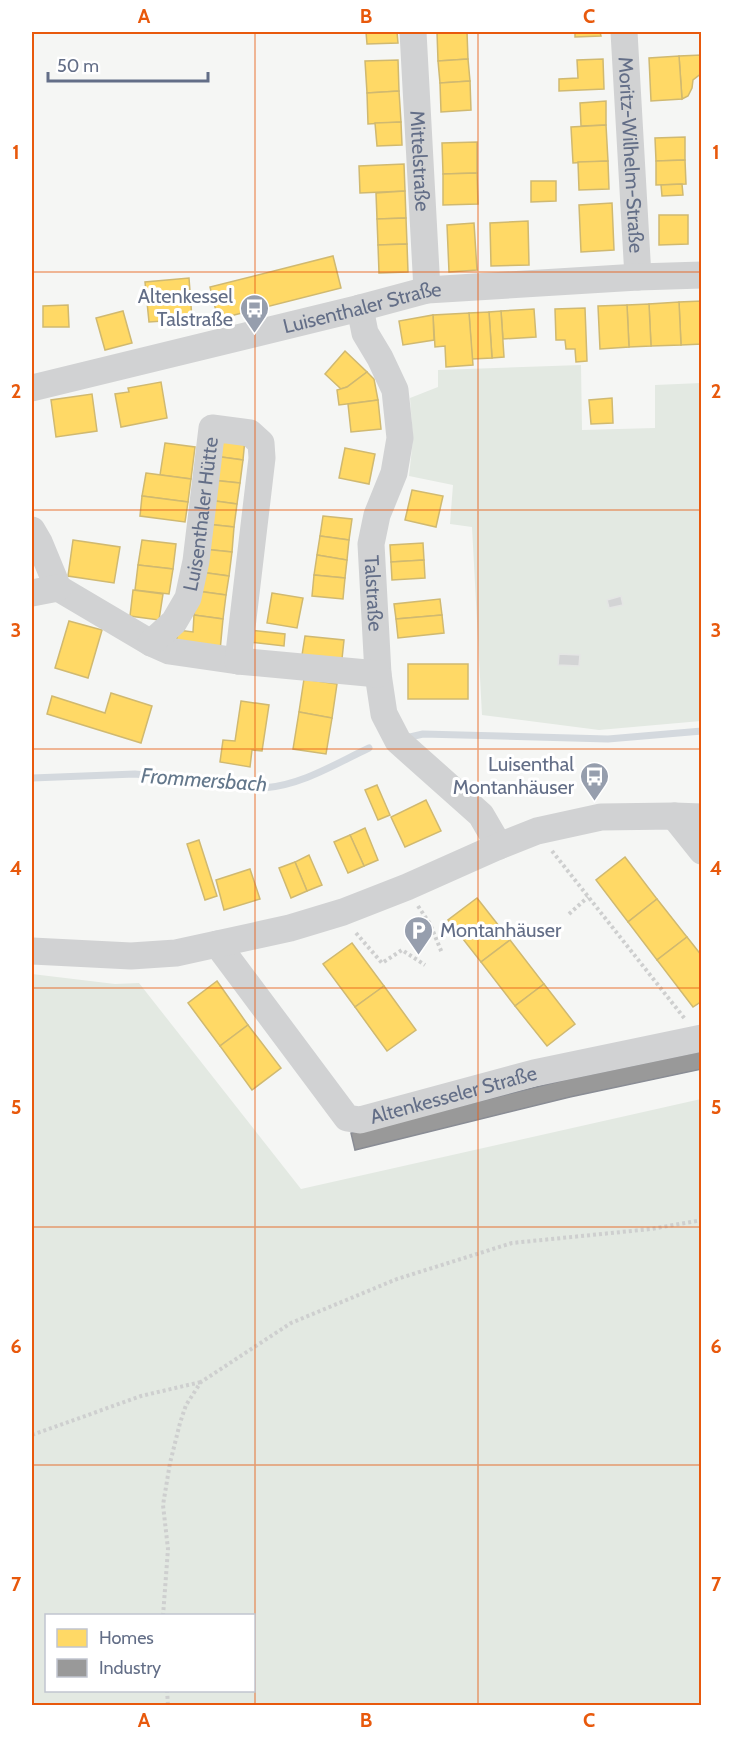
<svg xmlns="http://www.w3.org/2000/svg" width="733" height="1737" font-family="Cabin,sans-serif">
  <style>
    .green { fill: #e3e9e2; fill-rule: evenodd }
    .homes { fill: #ffd966; stroke: #d0b970; stroke-width: 1.5 }
    .industry { fill: #999; stroke: #898c94; stroke-width: 1.5 }
    .lines { fill: none; stroke-linecap: round; stroke-linejoin: round }
    .stream { stroke: #d4d9de; stroke-width: 7 }
    .building { fill: #d3d4d5; stroke: #e4e5e4; stroke-width: 1.5 }
    .path { stroke: #cecfcf; stroke-width: 4; stroke-dasharray: 3 3; stroke-linecap: butt }
    .minor { stroke: #d1d2d3; stroke-width: 27 }
    .grid { fill: none; stroke: #e8590c; stroke-width: 1.5; stroke-opacity: 0.55 }
    .labels { text-anchor: middle; stroke-width: 6; stroke-linejoin: round; paint-order: stroke }
    .street-label { font-size: 20px; fill: #636e87; stroke: #fff }
    .poi-label { font-size: 20px; fill: #636e87; stroke: #fff; text-anchor: end }
    .water-label { font-size: 21px; font-style: italic; fill: #63778b; stroke: #fff }
    .neatline { fill: none; stroke: #e8590c; stroke-width: 2 }
    .grid-label { font-size: 20px; text-anchor: middle; font-weight: bold; fill: #e8590c }
  </style>
  <rect width="100%" height="100%" fill="#f5f6f4"/>
  <!-- green -->
  <g class="green">
    <polygon points="581,365 582,430 655,428 655,385 701,383 701,721 599,730 482,715 472,527 450,524 453,485 409,476 413,439 410,398 438,387 438,370"/>
    <path d="M32 974 115 984 139 983 301 1189 701 1099V1705H32ZM46 1616H254V1690H46Z"/>
  </g>
  <!-- homes -->
  <g class="homes">
    <polygon points="366,32 397,32 398,43 367,44"/>
    <polygon points="437,32 467,32 468,59 438,61"/>
    <polygon points="575,32 600,32 601,36 575,37"/>
    <polygon points="702,55 702,73 693,80 692,88 688,96 682,99 679,56"/>
    <polygon points="679,56 682,99 651,101 649,58"/>
    <polygon points="468,59 470,81 440,83 438,61"/>
    <polygon points="603,59 604,89 559,91 559,79 578,78 577,60"/>
    <polygon points="398,60 399,91 367,93 365,61"/>
    <polygon points="470,81 471,110 441,112 440,83"/>
    <polygon points="399,91 401,122 368,124 367,93"/>
    <polygon points="606,101 606,125 581,126 580,103"/>
    <polygon points="401,122 402,145 377,146 375,123"/>
    <polygon points="606,125 608,161 573,163 571,127"/>
    <polygon points="685,137 685,160 656,161 655,138"/>
    <polygon points="477,142 477,173 443,174 442,143"/>
    <polygon points="685,160 686,184 656,185 656,161"/>
    <polygon points="608,161 609,189 579,190 578,162"/>
    <polygon points="404,164 405,191 360,193 359,166"/>
    <polygon points="477,173 478,204 443,205 443,174"/>
    <polygon points="531,181 556,181 556,201 531,202"/>
    <polygon points="682,184 683,195 662,196 661,185"/>
    <polygon points="405,191 406,218 377,219 376,193"/>
    <polygon points="612,203 614,250 581,252 579,205"/>
    <polygon points="659,215 688,215 688,244 659,245"/>
    <polygon points="406,218 407,244 378,245 377,219"/>
    <polygon points="528,221 529,265 491,266 490,223"/>
    <polygon points="474,223 477,270 449,272 447,225"/>
    <polygon points="407,244 408,272 379,273 378,245"/>
    <polygon points="333,256 341,288 218,319 210,287"/>
    <polygon points="189,278 192,319 149,322 145,282"/>
    <polygon points="702,301 702,344 681,345 679,302"/>
    <polygon points="679,302 681,345 651,346 649,304"/>
    <polygon points="649,304 651,346 629,347 627,305"/>
    <polygon points="68,305 69,327 43,327 43,306"/>
    <polygon points="627,305 629,347 600,349 598,306"/>
    <polygon points="585,308 587,361 576,362 575,349 566,349 565,340 556,340 555,309"/>
    <polygon points="534,309 536,337 503,339 501,311"/>
    <polygon points="123,311 132,343 105,350 96,318"/>
    <polygon points="501,311 504,357 492,358 489,312"/>
    <polygon points="489,312 492,358 472,359 469,313"/>
    <polygon points="469,313 473,365 446,367 445,346 435,347 433,315"/>
    <polygon points="433,315 434,340 403,345 399,321"/>
    <polygon points="345,351 367,372 347,387 341,389 325,374"/>
    <polygon points="367,372 374,379 378,400 339,405 337,390 347,387"/>
    <polygon points="161,382 167,418 121,427 115,394 129,392 128,388"/>
    <polygon points="92,394 97,431 56,437 51,400"/>
    <polygon points="612,398 613,423 591,424 589,400"/>
    <polygon points="378,400 381,429 351,432 348,404"/>
    <polygon points="216,436 245,439 243,460 214,456"/>
    <polygon points="165,443 195,447 191,479 160,475"/>
    <polygon points="345,448 375,454 369,484 339,478"/>
    <polygon points="214,456 243,460 240,483 211,480"/>
    <polygon points="146,473 191,479 188,502 142,496"/>
    <polygon points="211,480 240,483 237,504 208,500"/>
    <polygon points="412,490 443,496 436,527 405,520"/>
    <polygon points="142,496 188,502 185,522 140,516"/>
    <polygon points="208,500 237,504 234,527 206,524"/>
    <polygon points="323,516 352,519 349,540 320,536"/>
    <polygon points="206,524 234,527 232,552 203,549"/>
    <polygon points="320,536 349,540 347,560 317,555"/>
    <polygon points="73,540 120,547 114,583 68,576"/>
    <polygon points="142,540 176,544 173,569 138,565"/>
    <polygon points="423,543 424,560 391,562 390,545"/>
    <polygon points="203,549 232,552 229,576 200,572"/>
    <polygon points="317,555 347,560 345,578 314,575"/>
    <polygon points="424,560 425,578 392,580 391,562"/>
    <polygon points="138,565 173,569 169,594 135,590"/>
    <polygon points="200,572 229,576 226,595 197,591"/>
    <polygon points="314,575 345,578 343,599 312,596"/>
    <polygon points="133,590 163,594 159,620 130,616"/>
    <polygon points="197,591 226,595 223,619 194,615"/>
    <polygon points="272,593 303,598 297,628 267,623"/>
    <polygon points="440,599 442,615 396,619 394,604"/>
    <polygon points="194,615 223,619 220,651 176,645 178,630 193,632"/>
    <polygon points="442,615 444,633 398,638 396,619"/>
    <polygon points="69,621 102,630 88,678 55,668"/>
    <polygon points="250,630 285,634 284,646 249,642"/>
    <polygon points="305,636 344,640 342,659 302,655"/>
    <rect x="408" y="664" width="60" height="35"/>
    <polygon points="304,679 337,684 332,718 299,712"/>
    <polygon points="111,693 152,706 141,743 47,714 52,696 105,713"/>
    <polygon points="241,701 269,705 262,751 252,750 250,767 220,762 223,740 235,741"/>
    <polygon points="299,712 332,718 326,754 293,749"/>
    <polygon points="377,785 390,815 378,820 365,790"/>
    <polygon points="426,800 441,831 405,847 391,817"/>
    <polygon points="365,828 378,860 364,866 350,835"/>
    <polygon points="350,835 364,866 348,873 334,842"/>
    <polygon points="199,840 217,896 205,900 187,844"/>
    <polygon points="309,855 322,885 307,891 295,862"/>
    <polygon points="625,857 657,899 628,922 596,880"/>
    <polygon points="295,862 307,891 291,898 279,868"/>
    <polygon points="250,869 260,899 224,910 216,880"/>
    <polygon points="477,898 510,940 481,962 448,920"/>
    <polygon points="657,899 687,937 657,960 628,922"/>
    <polygon points="687,937 702,956 702,1001 693,1007 657,960"/>
    <polygon points="510,940 544,984 515,1006 481,962"/>
    <polygon points="352,943 384,986 355,1007 323,964"/>
    <polygon points="217,981 248,1025 220,1046 188,1003"/>
    <polygon points="544,984 575,1024 547,1046 515,1006"/>
    <polygon points="384,986 416,1030 387,1051 355,1007"/>
    <polygon points="248,1025 281,1068 252,1090 220,1046"/>
  </g>
  <!-- industry -->
  <polygon class="industry" points="702,1051 702,1069 570,1097 355,1150 351,1133 568,1079"/>
  <g class="lines">
    <!-- stream -->
    <g class="stream">
      <polyline points="410,737 423,734 608,739 702,731"/>
      <path d="M32 778 135 774 264 788C302 785 335 764 369 748"/>
    </g>
  </g>
  <!-- building -->
  <g class="building">
    <polygon points="621,596 623,605 609,608 607,600"/>
    <polygon points="559,654 580,655 579,666 558,665"/>
  </g>
  <g class="lines">
    <!-- path -->
    <g class="path">
      <polyline points="552,851 685,1019"/>
      <polyline points="418,906 430,924 442,953"/>
      <polyline points="569,914 588,897"/>
      <polyline points="356,933 382,963 402,950 425,965"/>
      <polyline points="32,1435 141,1396 201,1382"/>
      <polyline points="163,1616 168,1549 163,1505 170,1463 180,1423 186,1405 201,1382 291,1323 397,1279 512,1243 651,1229 702,1220"/>
      <polyline points="167,1690 168,1706"/>
    </g>
    <!-- minor -->
    <g class="minor">
      <path id="s1" d="M413 32 427 290"/>
      <path id="s2" d="M624 32 638 277"/>
      <path id="s3" d="M360 308 365 333 380 358 395 390 400 438 394 473 377 515 371 544 378 674 384 714 398 741 481 815 499 846"/>
      <path id="s4" d="M32 388 360 308 427 290 638 277 702 275"/>
      <polyline points="32,530 39,542 58,588 151,643 169,651 238,661 378,674"/>
      <polyline points="32,593 58,588"/>
      <path id="s5" d="M151 643 174 622 188 598 196 561 212 428 250 433 261 443 262 458 238 661"/>
      <polyline points="674,816 702,851"/>
      <path id="s6" d="M217 944 347 1118 360 1120 534 1073 702 1038"/>
      <polyline points="32,951 131,956 176,953 290,928 343,912 407,887 499,846 537,831 601,817 674,816 702,817"/>
    </g>
  </g>
  <!-- grid -->
  <path class="grid" d="M255 32V1706M478 32V1706M32 272H702M32 510H702M32 749H702M32 988H702M32 1227H702M32 1465H702"/>
  <!-- icons -->
  <defs>
    <symbol id="bus-pin" viewBox="-11 -11 22 30"><path d="M0 17L-7.5 6A9.5 9.5 0 1 1 7.5 6Z" fill="#969ead" stroke="#fff"/><path d="M-5-6H5V4H4V6H2V4H-2V6H-4V4H-5ZM-3.5-4V0h7V-4ZM-3.5 1.2v1.5H-2V1.2ZM2 1.2v1.5H3.5V1.2Z" fill="#fff"/></symbol>
    <symbol id="parking-pin" viewBox="-11 -11 22 30"><path d="M0 17L-7.5 6A9.5 9.5 0 1 1 7.5 6Z" fill="#969ead" stroke="#fff"/><path d="M-3.5-5.5H1a3.5 3.5 0 0 1 0 7H-1V5.5H-3.5ZM-1-3.4V-.6H.8a1.4 1.4 0 0 0 0-2.8Z" fill="#fff"/></symbol>
  </defs>
  <g fill-rule="evenodd">
    <use href="#bus-pin" x="238" y="292" width="33" height="45"/>
    <use href="#bus-pin" x="578" y="760" width="33" height="45"/>
    <use href="#parking-pin" x="402" y="914" width="33" height="45"/>
  </g>
  <g class="labels">
    <!-- street labels -->
    <g class="street-label">
      <text dy="7" stroke="none"><textPath href="#s2" startOffset="123">Moritz-Wilhelm-Straße</textPath></text>
      <text dy="7" stroke="none"><textPath href="#s1" startOffset="129">Mittelstraße</textPath></text>
      <text dy="7" stroke="none"><textPath href="#s4" startOffset="340">Luisenthaler Straße</textPath></text>
      <text dy="7" stroke="none"><textPath href="#s5" startOffset="144">Luisenthaler Hütte</textPath></text>
      <text dy="7" stroke="none"><textPath href="#s3" startOffset="298">Talstraße</textPath></text>
      <text dy="7" stroke="none"><textPath href="#s6" startOffset="327">Altenkesseler Straße</textPath></text>
    </g>
    <!-- poi labels -->
    <g class="poi-label">
      <text x="233" y="303">Altenkessel<tspan x="233" dy="23">Talstraße</tspan></text>
      <text x="574" y="771">Luisenthal<tspan x="574" dy="23">Montanhäuser</tspan></text>
      <text x="440" y="937" text-anchor="start">Montanhäuser</text>
    </g>
    <!-- water labels -->
    <g class="water-label">
      <text transform="translate(204 780) rotate(4)" y="7">Frommersbach</text>
    </g>
  </g>
  <!-- border -->
  <rect width="733" height="1737" fill="none" stroke="#ffffff" stroke-width="66"/>
  <!-- legend -->
  <rect x="45" y="1614" width="210" height="78" fill="#ffffff" stroke="#c1c5cf" stroke-width="1.5"/>
  <rect x="57" y="1629" width="30" height="18" fill="#ffd966" stroke="#c1c5cf" stroke-width="1.5"/>
  <text x="99" y="1644" font-size="18" fill="#636e87">Homes</text>
  <rect x="57" y="1659" width="30" height="18" fill="#999999" stroke="#c1c5cf" stroke-width="1.5"/>
  <text x="99" y="1674" font-size="18" fill="#636e87">Industry</text>
  <!-- scale -->
  <path d="M48 72v9h160v-9" fill="none" stroke="#636e87" stroke-width="3"/>
  <text x="57" y="72" font-size="18" fill="#636e87" stroke="#ffffff" stroke-width="4.5" paint-order="stroke">50 m</text>
  <rect x="33" y="33" width="667" height="1671" class="neatline"/>
  <g class="grid-label">
    <text x="144" y="23">A</text>
    <text x="366" y="23">B</text>
    <text x="589" y="23">C</text>
    <text x="16" y="159">1</text>
    <text x="716" y="159">1</text>
    <text x="16" y="398">2</text>
    <text x="716" y="398">2</text>
    <text x="16" y="637">3</text>
    <text x="716" y="637">3</text>
    <text x="16" y="875">4</text>
    <text x="716" y="875">4</text>
    <text x="16" y="1114">5</text>
    <text x="716" y="1114">5</text>
    <text x="16" y="1353">6</text>
    <text x="716" y="1353">6</text>
    <text x="16" y="1591">7</text>
    <text x="716" y="1591">7</text>
    <text x="144" y="1727">A</text>
    <text x="366" y="1727">B</text>
    <text x="589" y="1727">C</text>
  </g>
</svg>
